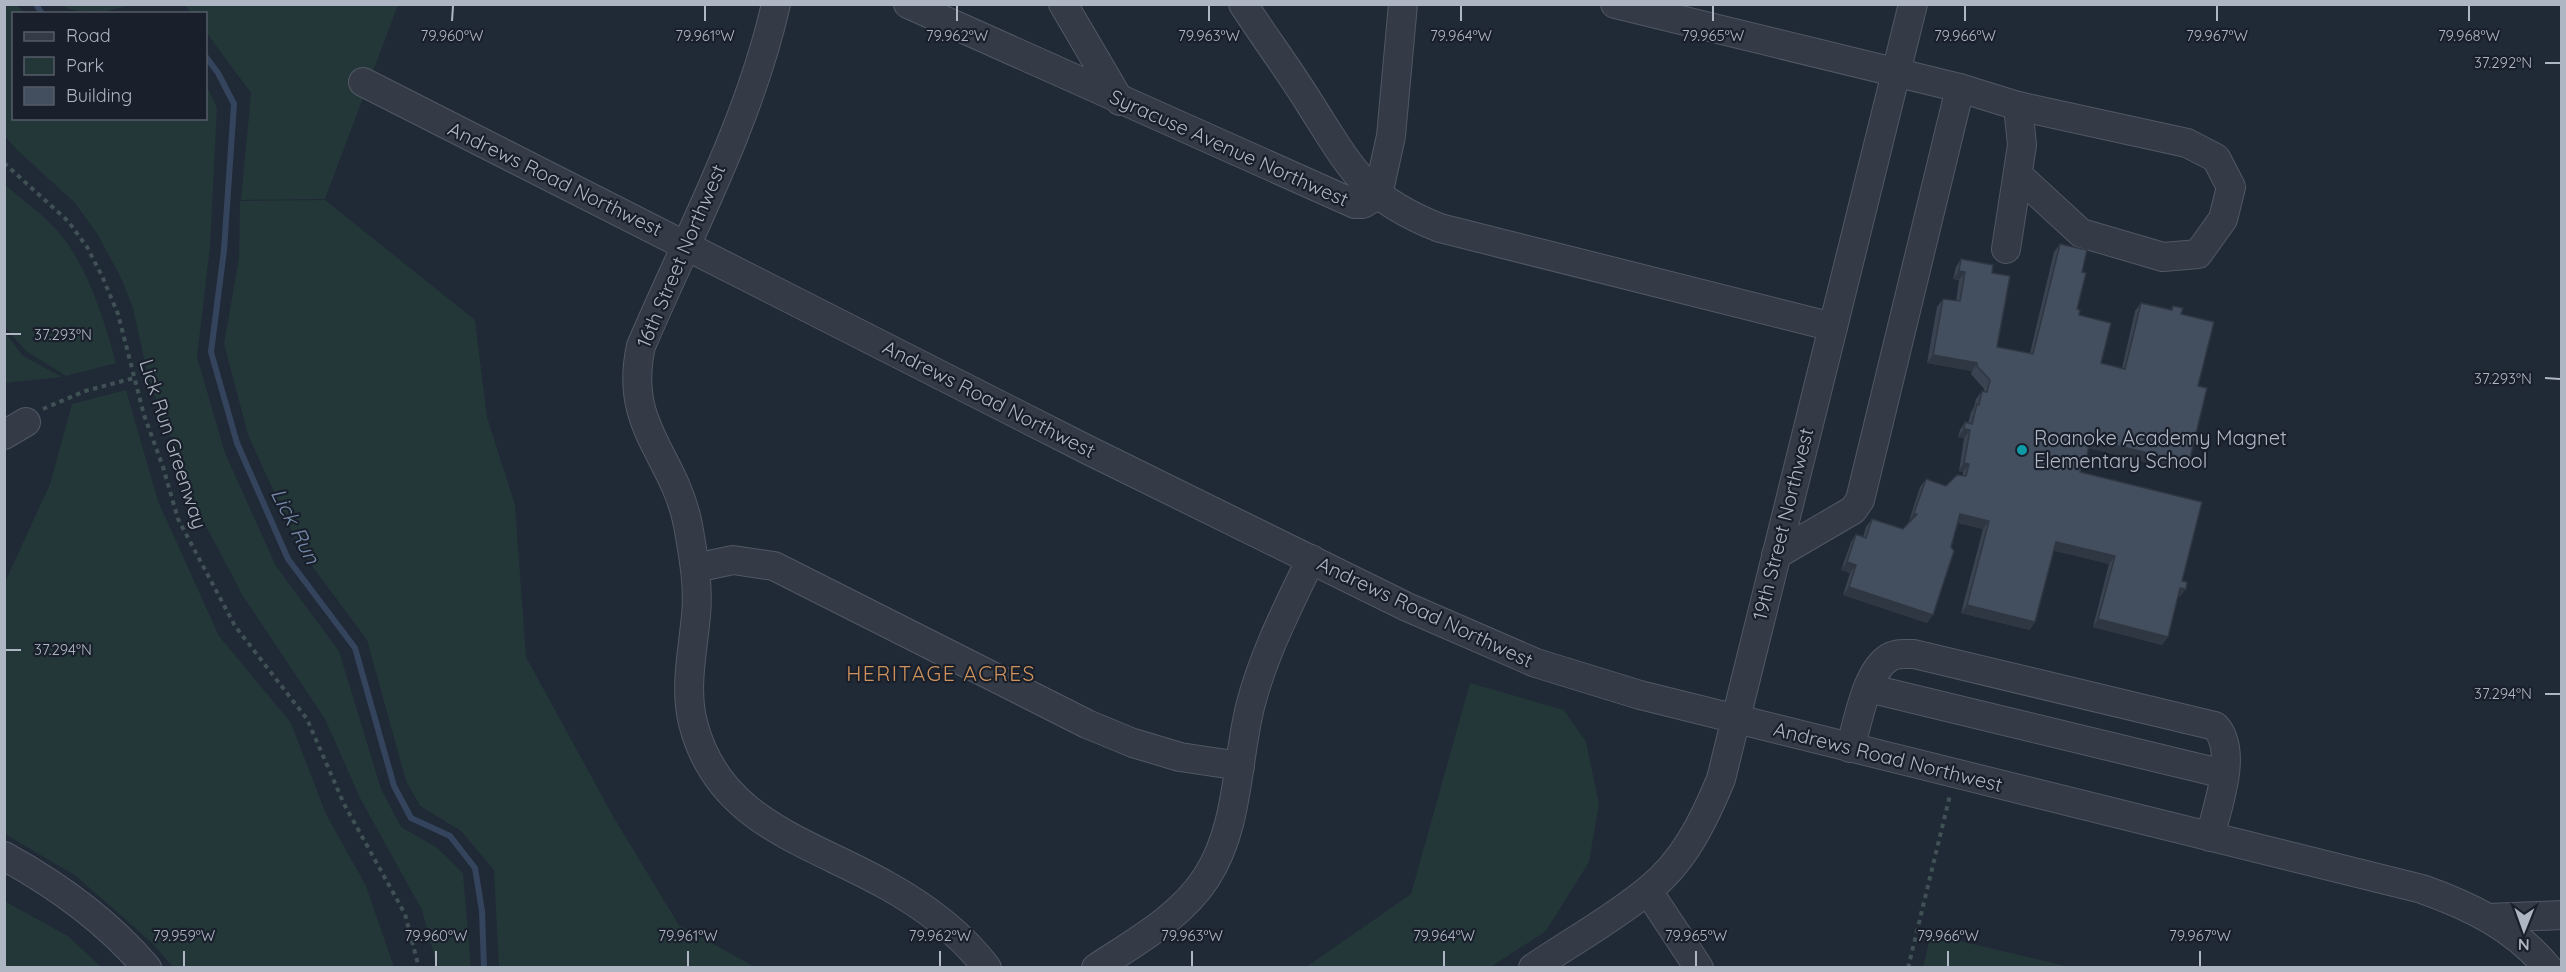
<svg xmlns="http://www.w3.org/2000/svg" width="2566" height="972" font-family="Quicksand,sans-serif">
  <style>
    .green { fill: #233638 }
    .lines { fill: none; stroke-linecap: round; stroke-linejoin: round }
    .stream { stroke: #34445d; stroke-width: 6 }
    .minor-casing { stroke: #515864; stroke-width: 30 }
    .path { stroke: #405155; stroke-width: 4; stroke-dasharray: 4.5 4.5; stroke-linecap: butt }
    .minor { stroke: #343b47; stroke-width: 28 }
    .wall { fill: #3a4351 }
    .shaded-wall { fill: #2f3742 }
    .building { fill: #434e5e; stroke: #2f3742; stroke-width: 1.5 }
    .ticks { fill: none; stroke: #aeb5c3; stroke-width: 2 }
    .culture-dot { fill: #0f9aa8; stroke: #19202b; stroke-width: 2 }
    .labels { text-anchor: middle; stroke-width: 4.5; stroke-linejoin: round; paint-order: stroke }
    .street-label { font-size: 20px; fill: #aeb5c3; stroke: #19202b }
    .poi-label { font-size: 20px; fill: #aeb5c3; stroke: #19202b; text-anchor: start }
    .water-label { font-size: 21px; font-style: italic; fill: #768bab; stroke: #19202b }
    .neighbourhood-label { font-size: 21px; letter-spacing: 1.5px; fill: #cf935d; stroke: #19202b }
    .ticks-label { font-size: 15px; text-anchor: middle; fill: #aeb5c3; stroke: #19202b; stroke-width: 4.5; stroke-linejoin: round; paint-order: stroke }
  </style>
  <rect width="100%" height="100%" fill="#202936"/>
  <!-- green -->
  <g class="green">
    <polygon points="4,5 17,5 24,13 14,14 14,118 206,118 206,84 217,108 210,247 197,357 225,453 276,566 339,651 381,789 401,827 436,847 463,873 471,967 437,967 422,910 360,798 325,719 243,596 198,511 149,381 133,308 122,280 98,235 75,203 16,149 5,136"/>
    <path d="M59 5H129C100 14 89 16 59 5Z"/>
    <polygon points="177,5 398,5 325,199 241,200 251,93 206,32 206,14 191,13 186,6"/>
    <path d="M4 184C20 198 38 211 53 226 86 260 104 319 116 363L66 376 26 351 5 327Z"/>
    <polygon points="325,200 475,320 487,417 515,505 526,657 614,818 679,925 755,967 499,967 494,870 461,831 420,806 406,781 367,640 301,551 248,435 224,344 239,258 240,201"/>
    <polygon points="5,333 23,356 62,377 5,383"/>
    <polygon points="126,390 158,501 219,636 291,723 326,814 366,886 394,967 173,967 151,942 76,876 5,834 5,582 50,484 72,404"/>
    <polygon points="1470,683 1564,710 1586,742 1599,804 1589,862 1546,931 1491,967 1306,967 1411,894"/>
    <polygon points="6,902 68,936 101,967 5,967"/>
    <polygon points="1931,934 2070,967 1923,967"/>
  </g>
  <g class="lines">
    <!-- stream -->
    <g class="stream">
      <polyline points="36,4 42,14"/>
      <polyline points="206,57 218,73 234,104 224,250 211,352 237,443 288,559 355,648 394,786 411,818 450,836 475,868 482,911 484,968"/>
    </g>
    <defs>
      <g id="minor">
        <path d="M776 4C749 123 689 234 641 346 623 427 674 454 688 525 693 554 699 585 696 615 693 651 684 687 693 723 718 822 808 841 886 885 924 906 960 932 987 968"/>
        <polyline points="908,4 1355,204 1363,204 1378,195"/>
        <polyline points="1063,4 1120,101"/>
        <path d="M1243 4C1265 38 1289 70 1310 104 1352 170 1364 198 1440 228L1833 327"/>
        <polyline points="1615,4 1960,88 2018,106 2187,143 2216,158 2231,187 2223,219 2198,254 2163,257 2081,233 2018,175"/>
        <path d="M363 82 1088 450 1407 607 1536 663 1640 695 2422 889C2470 906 2514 927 2548 968"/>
        <polyline points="1378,195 1391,136 1403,4"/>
        <polyline points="2006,249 2022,145 2018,106"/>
        <polyline points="4,435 26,422"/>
        <polyline points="1776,555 1853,510 1860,500 1960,88"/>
        <polyline points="695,568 733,560 774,566 1087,724 1133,743 1180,757 1240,766"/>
        <polyline points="1868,688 2224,774"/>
        <path d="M1850 748C1858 723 1866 670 1890 657 1897 653 1906 654 1914 654L2215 726C2239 751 2217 807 2210 837"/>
        <path d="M4 856C57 885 107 921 147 968"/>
        <polyline points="1648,891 1699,968"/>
        <polyline points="2489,918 2562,915"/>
        <path d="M1096 968C1135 942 1180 918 1206 878 1239 827 1236 765 1250 707 1263 655 1288 607 1311 559"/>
        <path d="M1533 968C1571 942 1613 919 1648 890 1684 862 1704 820 1721 779L1913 4"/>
      </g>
    </defs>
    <!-- minor casing -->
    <use href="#minor" class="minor-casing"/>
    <!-- path -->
    <g class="path">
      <polyline points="4,163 68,221 87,247 102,276 118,314 144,415 163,467 178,519 235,626 307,719 344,804 405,914 419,968"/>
      <polyline points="43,409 85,391 134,378"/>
      <polyline points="1908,968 1950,795"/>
    </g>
    <!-- minor -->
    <use href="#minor" class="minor"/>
  </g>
  <!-- wall -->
  <polygon class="wall" points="2060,244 2082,272 2077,309 2079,315 2101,363 2122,368 2135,311 2141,303 2170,310 2173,306 2181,314 2198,386 2189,463 2183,471 2088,448 2087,456 2082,463 2080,472 2182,581 2180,597 2178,596 2168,637 2162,645 2093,627 2109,564 2054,550 2030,630 1961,613 1983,529 1958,523 1927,623 1843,595 1850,573 1841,570 1851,542 1856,534 1863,537 1866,527 1872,519 1903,529 1910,521 1909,521 1920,487 1926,479 1946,486 1963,476 1963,472 1959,471 1964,438 1958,437 1960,430 1965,422 1968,423 1971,412 1974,407 1976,399 1982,391 1984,392 1984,389 1971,374 1972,371 1927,363 1937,307 1943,299 1956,301 1959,280 1953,279 1956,267 1961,259 1992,273 1997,347 2030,353 2054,252"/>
  <!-- shaded-wall -->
  <g class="shaded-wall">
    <polygon points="1959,271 1965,272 1959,280 1953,279"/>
    <polygon points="1933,355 1977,363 1972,371 1927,363"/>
    <polygon points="1964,429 1970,430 1964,438 1958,437"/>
    <polygon points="2090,439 2189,463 2183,471 2084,447"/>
    <polygon points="1964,463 1969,464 1963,472 1959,471"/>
    <polygon points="1914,513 1917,514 1911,522 1909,521"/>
    <polygon points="1960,514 1989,521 1983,529 1954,522"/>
    <polygon points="2056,542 2115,556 2109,564 2050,550"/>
    <polygon points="1847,562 1856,565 1850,573 1841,570"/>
    <polygon points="1849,587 1933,615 1927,623 1843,595"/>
    <polygon points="2180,588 2186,589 2180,597 2175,596"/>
    <polygon points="1967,605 2035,622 2030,630 1961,613"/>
    <polygon points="2098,619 2168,637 2162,645 2093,627"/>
  </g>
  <!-- building -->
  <polygon class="building" points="2060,244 2087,250 2082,272 2086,273 2077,309 2080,310 2079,315 2111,323 2101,363 2125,369 2141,303 2172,310 2173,306 2183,308 2181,314 2214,322 2198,386 2207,388 2189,463 2090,439 2087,456 2083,460 2080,472 2202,502 2182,581 2187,582 2186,589 2180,588 2168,637 2098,619 2115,556 2056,542 2035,622 1967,605 1989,521 1960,514 1951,547 1954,551 1933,615 1849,587 1856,565 1847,562 1856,534 1866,538 1872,519 1903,529 1917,514 1914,513 1926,479 1946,486 1957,475 1966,476 1969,464 1964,463 1970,430 1964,429 1965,422 1972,424 1977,404 1979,405 1982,391 1987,392 1990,380 1977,366 1977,363 1933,355 1943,299 1960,301 1965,272 1959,271 1961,259 1993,265 1992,273 2010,276 1997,347 2033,354"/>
  <!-- ticks -->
  <path class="ticks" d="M452 21 453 6M705 21V6M957 21V6M1209 21V6M1461 21V6M1713 21V6M1965 21V6M2217 21V6M2469 21V6M2545 63H2560M6 334H21M2545 378 2560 379M6 650H21M2545 694H2560M184 966V951M436 966V951M688 966V951M940 966V951M1192 966V951M1444 966V951M1696 966V951M1948 966V951M2200 966V951"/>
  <!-- markers -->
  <circle class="culture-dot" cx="2022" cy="450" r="6"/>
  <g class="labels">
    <!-- street labels -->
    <g class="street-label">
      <text transform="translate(1229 148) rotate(24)" y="7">Syracuse Avenue Northwest</text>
      <text transform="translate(555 179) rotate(26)" y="7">Andrews Road Northwest</text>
      <text transform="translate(681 256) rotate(-67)" y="7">16th Street Northwest</text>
      <text transform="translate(989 399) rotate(27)" y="7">Andrews Road Northwest</text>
      <text transform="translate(173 444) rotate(72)" y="7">Lick Run Greenway</text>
      <text transform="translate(1783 524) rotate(-76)" y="7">19th Street Northwest</text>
      <text transform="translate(1425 612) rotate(25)" y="7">Andrews Road Northwest</text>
      <text transform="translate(1888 757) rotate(14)" y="7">Andrews Road Northwest</text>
    </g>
    <!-- poi labels -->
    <g class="poi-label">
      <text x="2034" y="445">Roanoke Academy Magnet<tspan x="2034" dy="23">Elementary School</tspan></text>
    </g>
    <!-- water labels -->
    <g class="water-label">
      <text transform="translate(295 526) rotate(63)" y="7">Lick Run</text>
    </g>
    <!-- neighbourhood labels -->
    <g class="neighbourhood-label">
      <text x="941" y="681">HERITAGE ACRES</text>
    </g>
  </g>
  <g class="ticks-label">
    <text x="452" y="41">79.960°W</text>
    <text x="705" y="41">79.961°W</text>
    <text x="957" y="41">79.962°W</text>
    <text x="1209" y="41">79.963°W</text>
    <text x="1461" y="41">79.964°W</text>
    <text x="1713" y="41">79.965°W</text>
    <text x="1965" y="41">79.966°W</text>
    <text x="2217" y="41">79.967°W</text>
    <text x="2469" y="41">79.968°W</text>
    <text x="2503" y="68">37.292°N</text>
    <text x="63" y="340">37.293°N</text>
    <text x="2503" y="384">37.293°N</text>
    <text x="63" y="655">37.294°N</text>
    <text x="2503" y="699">37.294°N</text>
    <text x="184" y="941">79.959°W</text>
    <text x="436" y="941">79.960°W</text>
    <text x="688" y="941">79.961°W</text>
    <text x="940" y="941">79.962°W</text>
    <text x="1192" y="941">79.963°W</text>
    <text x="1444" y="941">79.964°W</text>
    <text x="1696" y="941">79.965°W</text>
    <text x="1948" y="941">79.966°W</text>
    <text x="2200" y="941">79.967°W</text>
  </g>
  <!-- border -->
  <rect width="2566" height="972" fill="none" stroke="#aeb5c3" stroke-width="12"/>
  <!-- legend -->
  <rect x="12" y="12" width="195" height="108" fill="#19202b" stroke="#555c68" stroke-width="1.5"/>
  <rect x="24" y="32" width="30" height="9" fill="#343b47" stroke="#555c68" stroke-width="1.5"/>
  <text x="66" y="42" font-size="18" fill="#aeb5c3">Road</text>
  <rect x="24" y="57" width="30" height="18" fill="#233638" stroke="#555c68" stroke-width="1.5"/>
  <text x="66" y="72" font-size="18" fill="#aeb5c3">Park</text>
  <rect x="24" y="87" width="30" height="18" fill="#434e5e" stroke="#555c68" stroke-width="1.5"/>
  <text x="66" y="102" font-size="18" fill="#aeb5c3">Building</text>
  <!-- north arrow -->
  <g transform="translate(2524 930) rotate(181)" stroke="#19202b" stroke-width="4.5" paint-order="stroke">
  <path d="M0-4.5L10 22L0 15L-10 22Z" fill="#aeb5c3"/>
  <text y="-9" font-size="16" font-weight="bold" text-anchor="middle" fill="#aeb5c3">N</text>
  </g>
</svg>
